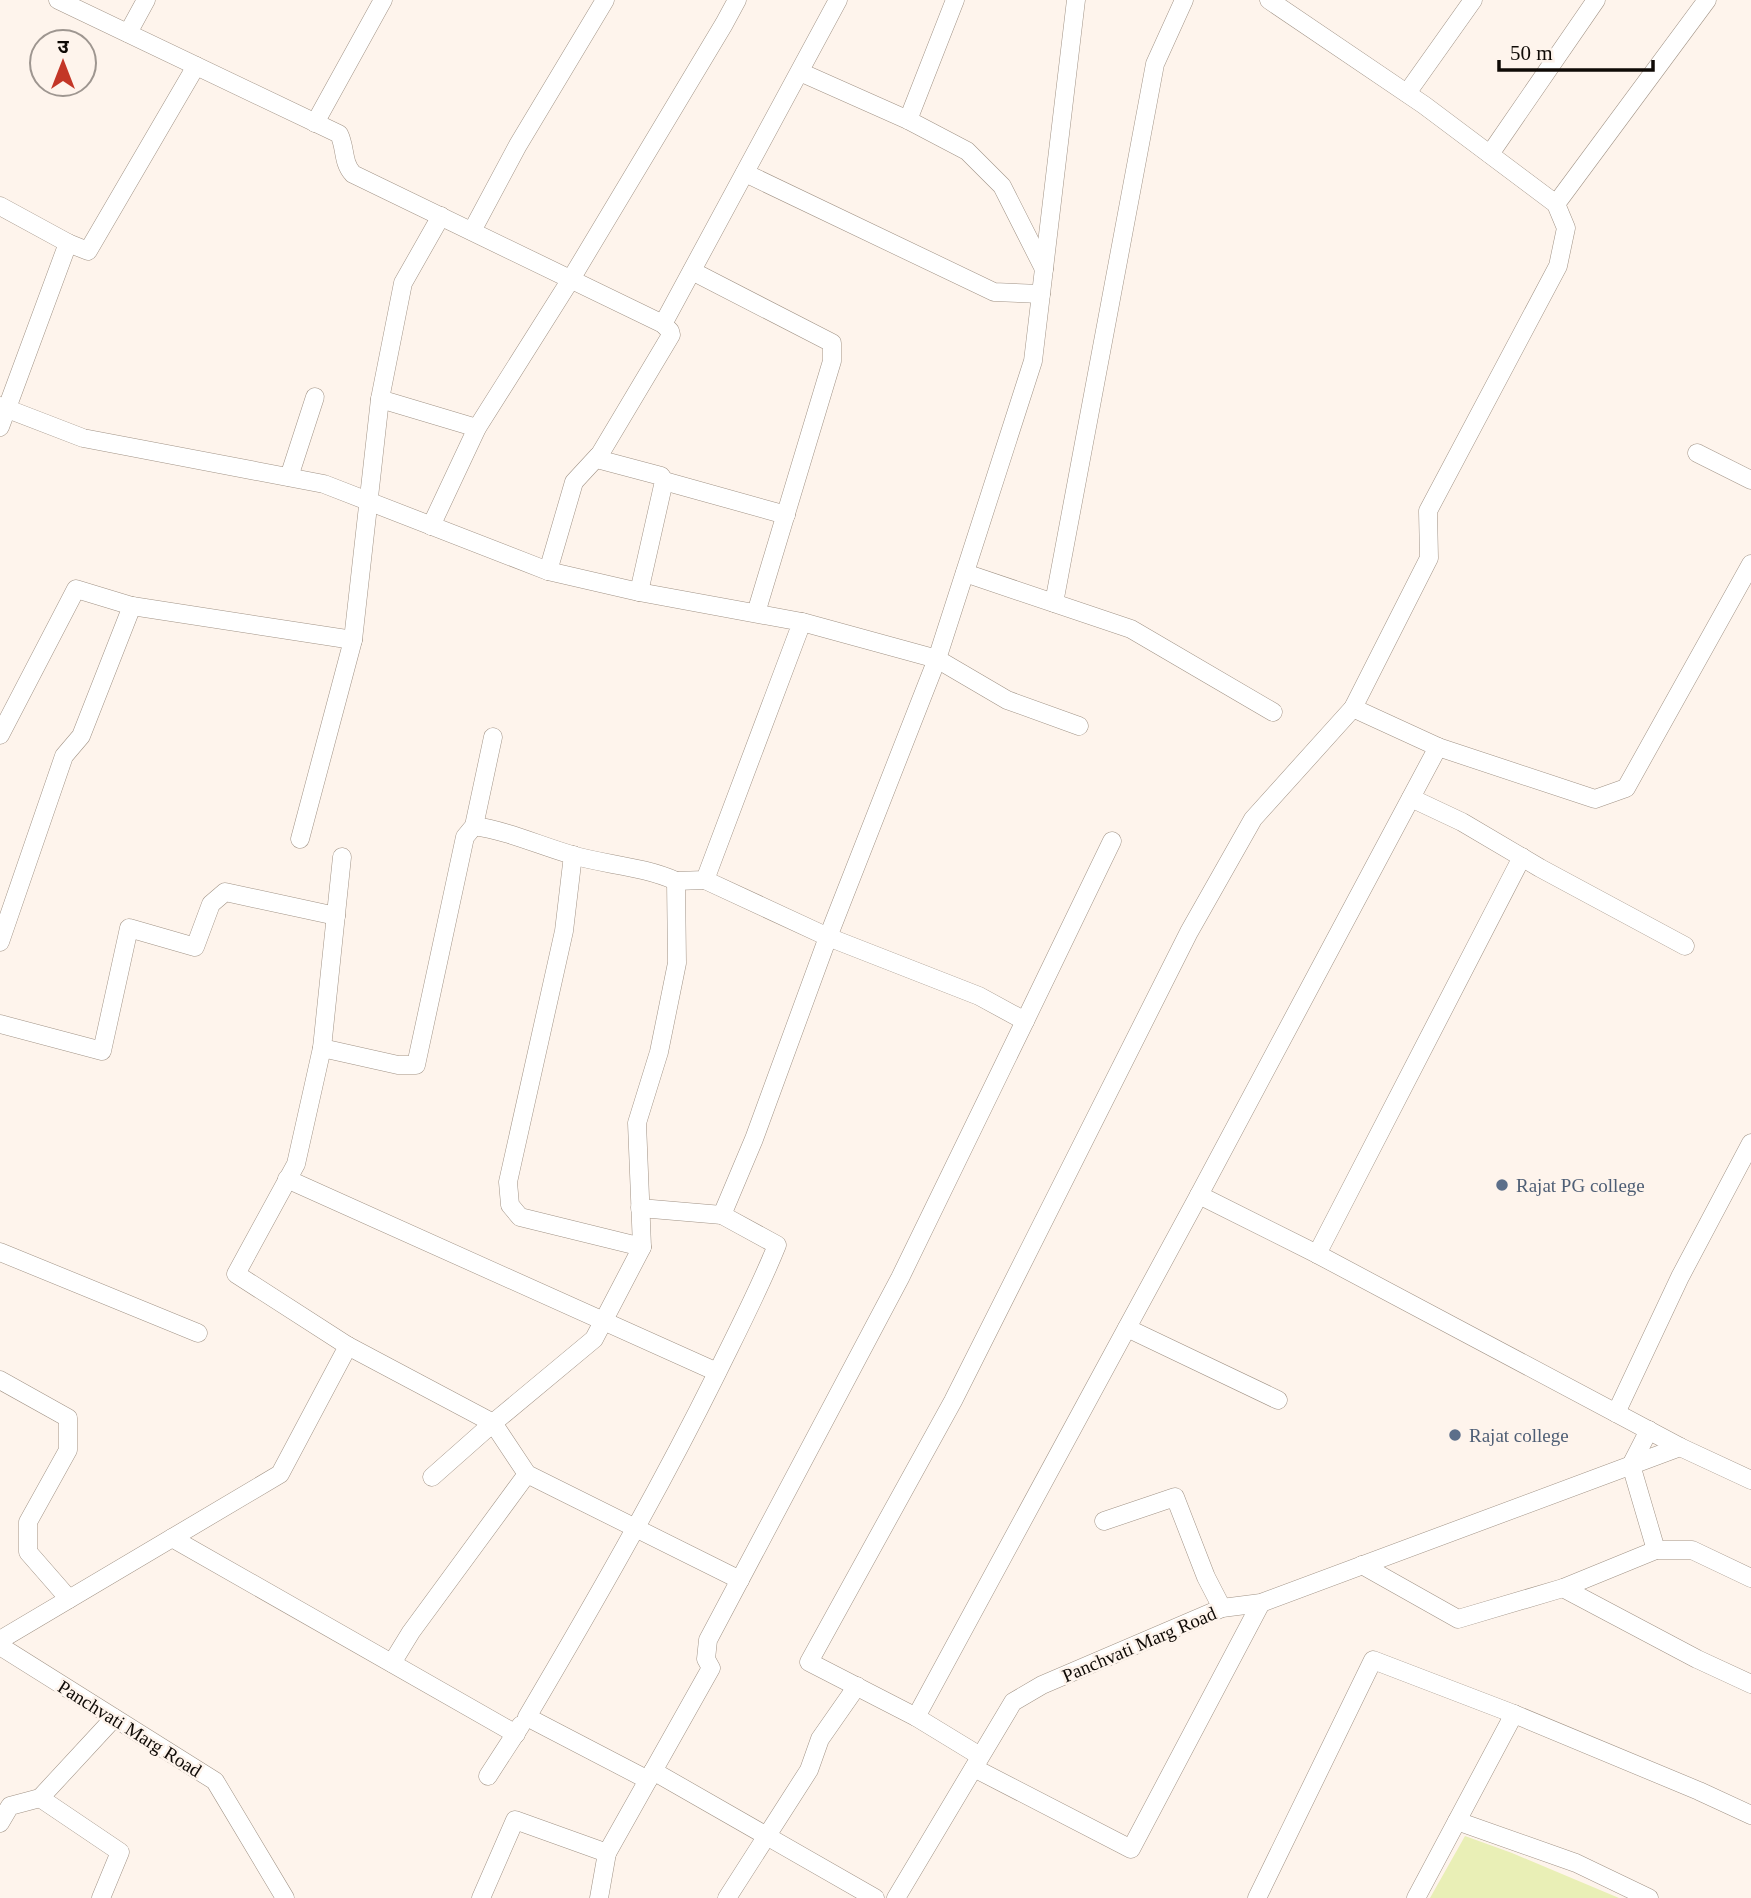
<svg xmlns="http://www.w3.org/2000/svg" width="1751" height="1898" font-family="'Times New Roman','Noto Sans Devanagari',serif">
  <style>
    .park { fill: #e9efb6 }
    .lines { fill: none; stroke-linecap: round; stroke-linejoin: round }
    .street-casing { stroke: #a19386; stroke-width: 19 }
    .street { stroke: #fff; stroke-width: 18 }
    .service-dot { fill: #5c6f8a; stroke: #fef4ec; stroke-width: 2.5 }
    .labels { text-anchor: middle; stroke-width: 5; stroke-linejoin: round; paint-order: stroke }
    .service-label { font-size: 19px; fill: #4e5e75; stroke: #fef4ec; text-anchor: start }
    .street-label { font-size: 19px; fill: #0f0a06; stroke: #fef4ec }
  </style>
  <rect width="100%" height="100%" fill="#fef4ec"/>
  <!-- park -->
  <polygon class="park" points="1465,1836 1512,1853 1619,1898 1430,1898"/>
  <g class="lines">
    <defs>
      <g id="street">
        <path d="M58 0 339 134C346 148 342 162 353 174L663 324 670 331 671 335 597 459 661 476 664 481 639 592"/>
        <polyline points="1076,0 1033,361 937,659 1007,700 1079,726"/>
        <polyline points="128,33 146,0"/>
        <polyline points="800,72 908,120 967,151 1002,186 1044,269"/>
        <polyline points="1407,93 1473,0"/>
        <polyline points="908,120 955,0"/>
        <polyline points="315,123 383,0"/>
        <polyline points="1490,154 1596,0"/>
        <polyline points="745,173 994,292 1041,294"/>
        <polyline points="1556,204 1707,0"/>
        <polyline points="0,206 68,243 0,427"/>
        <polyline points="472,231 518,145 605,0"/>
        <polyline points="68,243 88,251 196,66"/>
        <polyline points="692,271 832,343 832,361 756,613"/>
        <polyline points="663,324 838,0"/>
        <polyline points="380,399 477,428"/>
        <polyline points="0,406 83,438 324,484 548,571 639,592 802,622 705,880 676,881 677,963 659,1052 637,1123 642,1247 594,1339 493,1423 348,1346"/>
        <polyline points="1697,453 1751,480"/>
        <polyline points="289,477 315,397"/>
        <polyline points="664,481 786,515"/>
        <polyline points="431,526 477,428 571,279 724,24 737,0"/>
        <polyline points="548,571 574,482 598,456"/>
        <polyline points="965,573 1131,629 1273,712"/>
        <polyline points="1054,603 1155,64 1184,0"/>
        <polyline points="1353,708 1438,747 1595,799 1626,788 1751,564"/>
        <polyline points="0,735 76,589 132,606 353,640"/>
        <polyline points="1411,798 1462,822 1540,868 1685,946"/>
        <path d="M474 826C508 831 538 845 572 855 606 865 642 866 676 881"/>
        <polyline points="300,839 353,640 380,399 403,283 441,216"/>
        <polyline points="573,855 564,931 508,1182 510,1205 520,1217 642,1247"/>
        <polyline points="1522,857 1317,1254 1680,1447 1751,1480"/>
        <polyline points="705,880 828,937 979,996 1025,1021 1112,841"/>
        <polyline points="0,942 64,756 81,736 132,606"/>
        <polyline points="0,1024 102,1051 129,928 195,947 211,904 225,892 336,916"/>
        <polyline points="322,1048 398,1065 416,1065 465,837 474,826 493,737"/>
        <polyline points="287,1179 717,1372"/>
        <polyline points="640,1208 722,1215"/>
        <polyline points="0,1252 198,1333"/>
        <polyline points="1317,1254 1199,1195 1438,747"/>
        <polyline points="1127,1328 1278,1400"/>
        <polyline points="0,1380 68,1418 68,1450 28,1522 28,1552 69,1599"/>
        <polyline points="1616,1413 1680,1277 1751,1143"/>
        <polyline points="1649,1430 1631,1465 1656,1550"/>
        <polyline points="432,1477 493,1423 527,1474 740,1580"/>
        <polyline points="1104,1521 1175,1497 1206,1577 1222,1608"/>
        <polyline points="172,1538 516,1734"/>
        <polyline points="1362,1565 1458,1619 1563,1588 1656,1550 1692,1550 1751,1578"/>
        <polyline points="1563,1588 1697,1659 1751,1684"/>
        <polyline points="0,1640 280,1474 348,1346 236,1274 296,1164 322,1048 342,857"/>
        <polyline points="0,1646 215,1781 285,1898"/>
        <polyline points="392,1663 411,1632 527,1474"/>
        <polyline points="916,1717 809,1662 953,1401 1189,932 1253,819 1353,708 1429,558 1428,511 1558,266 1566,228 1556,204 1424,105 1269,0"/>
        <polyline points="980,1756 916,1717 1199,1195"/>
        <polyline points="974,1768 1131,1849 1261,1603"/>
        <polyline points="653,1771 875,1898"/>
        <polyline points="488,1776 521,1725"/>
        <path d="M648 1780 527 1717C593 1605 658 1492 716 1375 737 1332 759 1290 777 1245L722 1215 754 1139 828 937 937 659 802 622"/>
        <polyline points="1457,1821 1576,1863 1649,1898"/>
        <polyline points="0,1823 10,1806 40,1798"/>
        <polyline points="101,1898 120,1852 40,1798 114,1718"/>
        <polyline points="481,1898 515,1820 607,1853 711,1668 706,1659 708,1640 900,1278 1025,1021"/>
        <polyline points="599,1898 607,1853"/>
        <polyline points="727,1898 809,1770 820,1739 857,1686"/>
        <polyline points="896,1898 1013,1702 1042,1685 1222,1608 1261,1603 1680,1447"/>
        <polyline points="1257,1898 1373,1660 1514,1714 1699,1791 1751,1815"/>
        <polyline points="1416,1898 1514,1714"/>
      </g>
    </defs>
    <!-- street casing -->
    <use href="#street" class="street-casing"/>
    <!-- street -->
    <use href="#street" class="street"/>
  </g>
  <!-- markers -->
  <g class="service-dot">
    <circle cx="1502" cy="1185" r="7"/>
    <circle cx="1455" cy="1435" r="7"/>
  </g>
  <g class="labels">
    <!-- service labels -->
    <g class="service-label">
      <text x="1516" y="1192">Rajat PG college</text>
      <text x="1469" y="1442">Rajat college</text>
    </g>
    <!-- street labels -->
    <g class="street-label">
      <text transform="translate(1139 1644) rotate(-23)" y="7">Panchvati Marg Road</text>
      <text transform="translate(130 1728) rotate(32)" y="7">Panchvati Marg Road</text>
    </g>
  </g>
  <!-- north arrow -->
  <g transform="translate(63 63)"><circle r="33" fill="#fef4ec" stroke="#9e9690" stroke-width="2"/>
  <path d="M0-5L12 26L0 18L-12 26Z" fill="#c33627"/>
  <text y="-10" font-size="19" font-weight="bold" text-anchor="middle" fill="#0f0a06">उ</text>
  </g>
  <!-- scale -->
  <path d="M1499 60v10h154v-10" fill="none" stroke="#0f0a06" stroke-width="3.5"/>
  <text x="1510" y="60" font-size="21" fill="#0f0a06" stroke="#fef4ec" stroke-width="5" paint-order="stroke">50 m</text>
</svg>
